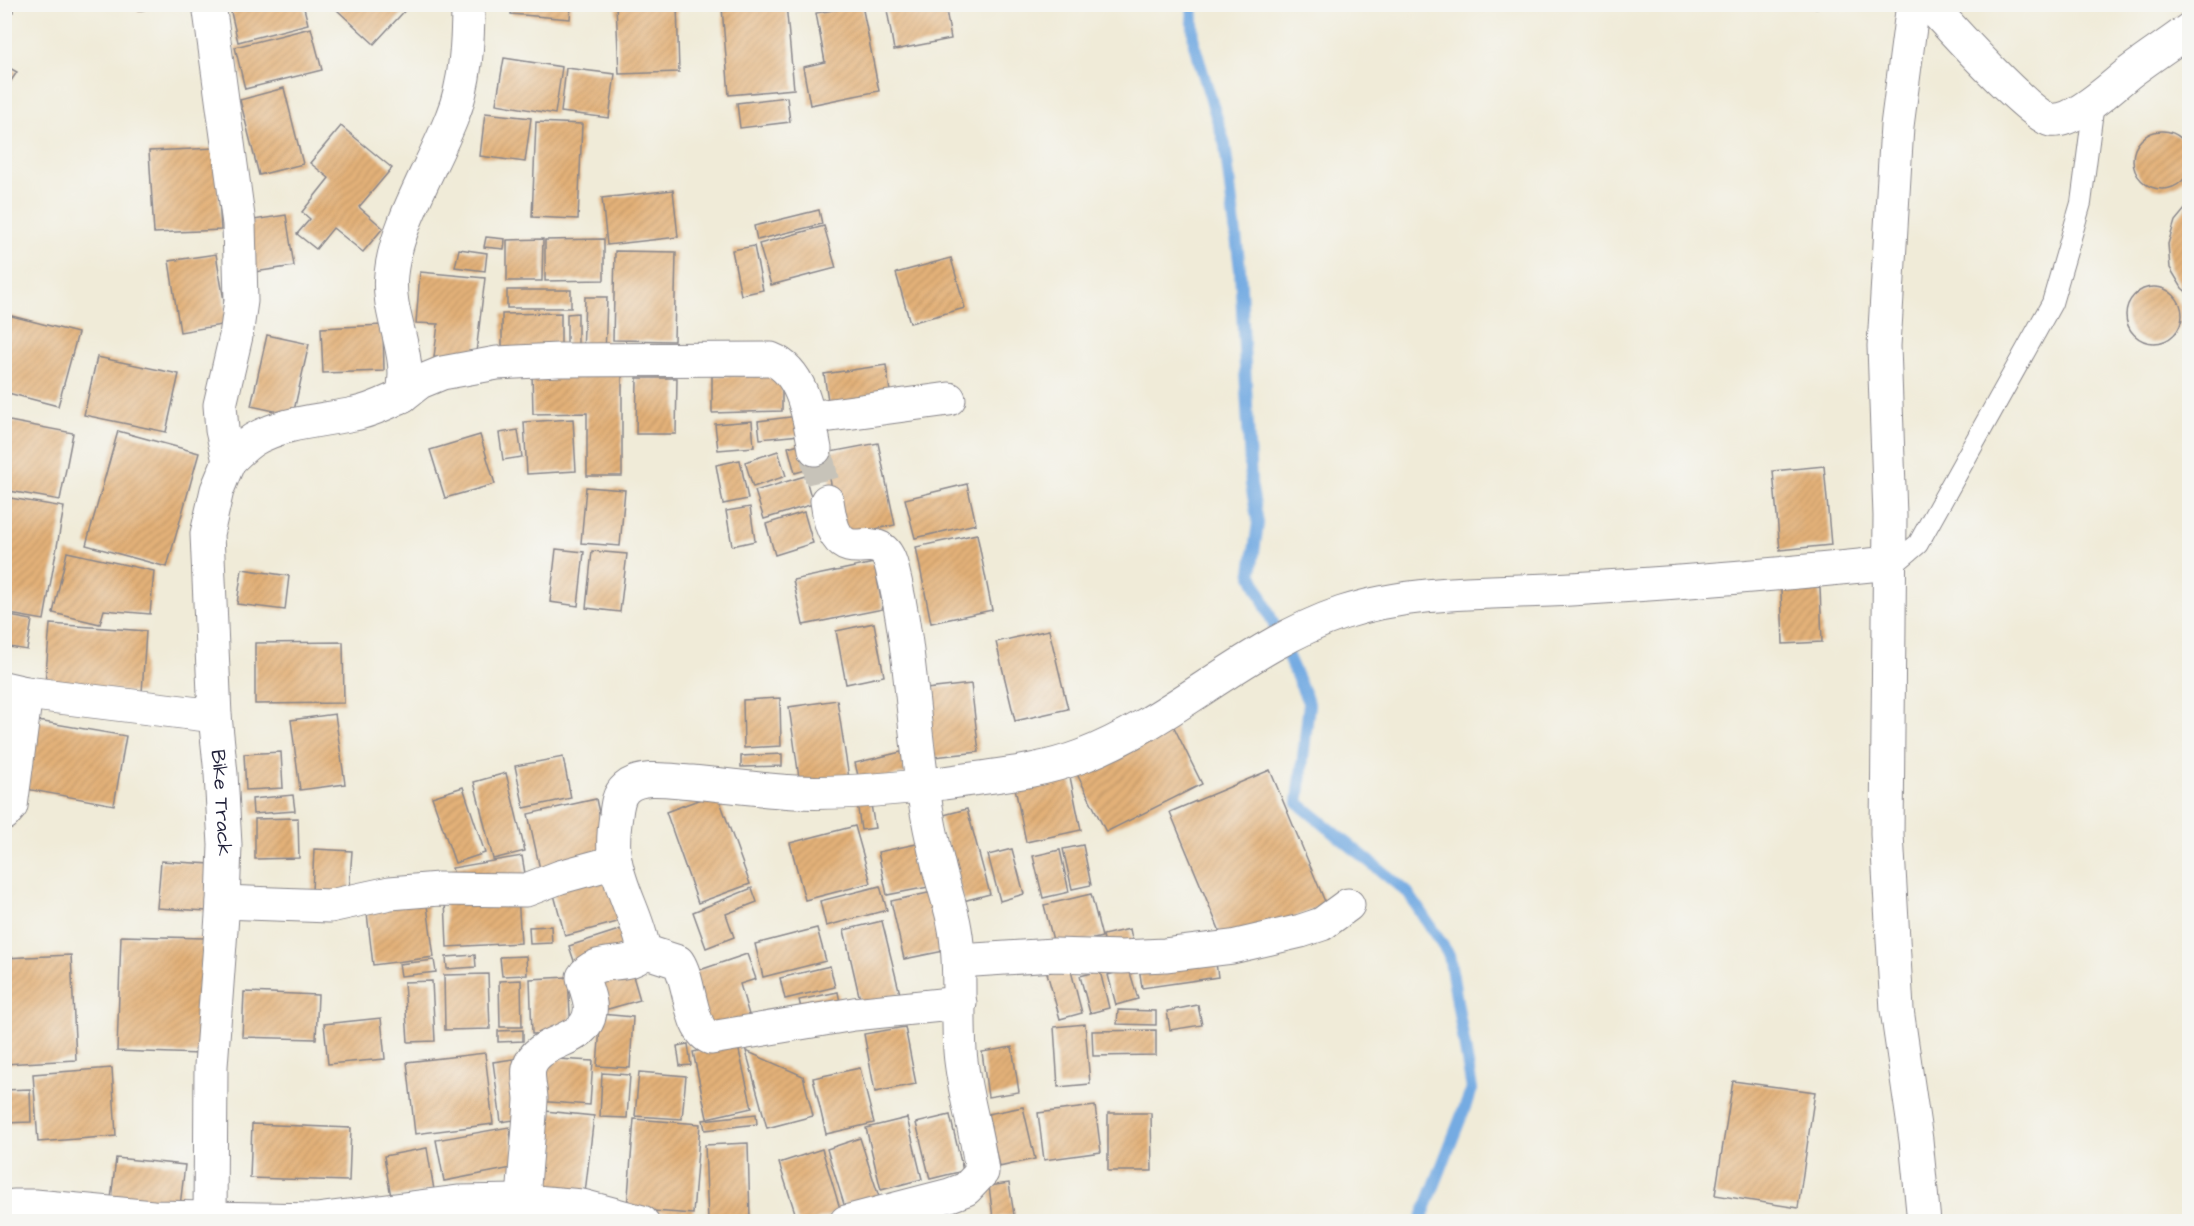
<svg xmlns="http://www.w3.org/2000/svg" width="2194" height="1226" font-family="'Architects Daughter',sans-serif">
  <style>
    .lines { fill: none; stroke-linecap: round; stroke-linejoin: round }
    .stream { stroke: #74abe2; stroke-width: 12 }
    .building { fill: url(#building-hatch) }
    .street-tunnel { stroke: #c7c3b9; stroke-width: 33; stroke-dasharray: 33 16; stroke-linecap: butt }
    .lane-casing { stroke: #89868a; stroke-width: 22 }
    .street-casing { stroke: #89868a; stroke-width: 35 }
    .lane { stroke: #fff; stroke-width: 20 }
    .street { stroke: #fff; stroke-width: 33 }
    .labels { text-anchor: middle; stroke-width: 4.5; stroke-linejoin: round; paint-order: stroke }
    .street-label { font-size: 20px; fill: #22223b; stroke: #f6f6f2 }
  </style>
  <defs>
    <pattern id="building-hatch" width="6" height="6" patternUnits="userSpaceOnUse" patternTransform="scale(1.5)"><rect width="6" height="6" fill="#e3b178"/><path d="M-1 1l2-2M0 6l6-6M5 7l2-2" fill="none" stroke="#c29869"/></pattern>
  </defs>
  <rect width="100%" height="100%" fill="#f6f6f2"/>
  <filter id="ink" filterUnits="userSpaceOnUse"><feTurbulence type="fractalNoise" baseFrequency=".0167" numOctaves="2"/><feDisplacementMap in="SourceGraphic" scale="12" xChannelSelector="R" yChannelSelector="G"/><feConvolveMatrix kernelMatrix="1 2 1 2 8 2 1 2 1" color-interpolation-filters="sRGB"/></filter>
  <filter id="wash" filterUnits="userSpaceOnUse"><feTurbulence type="fractalNoise" baseFrequency=".008" numOctaves="4" result="noise"/><feDisplacementMap in="SourceGraphic" scale="24" xChannelSelector="R" yChannelSelector="G"/><feGaussianBlur stdDeviation="1.35" result="paint"/><feColorMatrix in="noise" values="0 0 0 0 0 0 0 0 0 0 0 0 0 0 0 0 0 1.4 0 .05"/><feComposite in="paint" operator="in"/></filter>
  <g filter="url(#wash)">
    <rect width="100%" height="100%" fill="#f0ebd8"/>
    <g class="lines">
      <!-- stream -->
      <polyline class="stream" points="1192,4 1194,44 1225,145 1240,269 1251,484 1258,523 1251,573 1309,704 1298,803 1408,893 1449,955 1472,1089 1420,1222"/>
    </g>
    <g id="blocks">
      <!-- building -->
      <g class="building">
        <polygon points="5,4 13,4 13,12 5,11"/>
        <polygon points="136,4 161,4 162,5 138,11"/>
        <polygon points="229,4 303,4 308,24 238,42"/>
        <polygon points="342,4 411,4 374,44 337,10"/>
        <polygon points="512,4 571,4 570,19 511,14"/>
        <polygon points="616,4 677,4 679,72 619,74"/>
        <polygon points="747,4 786,4 794,89 729,95 722,7"/>
        <polygon points="886,4 945,4 951,39 894,50"/>
        <polygon points="1794,4 1818,4 1817,8 1794,6"/>
        <polygon points="862,5 879,91 810,105 803,67 825,62 816,13"/>
        <polygon points="311,28 322,70 245,89 235,47"/>
        <polygon points="504,58 562,67 555,114 496,104"/>
        <polygon points="4,65 17,72 4,91"/>
        <polygon points="566,68 615,74 609,118 561,112"/>
        <polygon points="284,88 303,164 259,175 240,100"/>
        <polygon points="787,97 790,122 740,128 737,103"/>
        <polygon points="485,113 531,118 525,162 480,156"/>
        <polygon points="536,122 582,124 578,219 532,217"/>
        <polygon points="341,126 392,168 359,207 383,228 363,252 333,228 316,249 297,234 310,219 302,212 329,178 310,163"/>
        <circle cx="2162" cy="160" r="29"/>
        <polygon points="216,148 221,230 154,233 149,151"/>
        <polygon points="673,190 678,237 607,245 602,198"/>
        <polygon points="2190,203 2190,295 2182,288 2170,268 2168,244 2175,221"/>
        <polygon points="819,210 822,224 757,240 754,226"/>
        <polygon points="286,215 294,266 248,273 240,222"/>
        <polygon points="824,226 836,268 771,285 759,244"/>
        <polygon points="486,237 505,239 504,249 484,247"/>
        <polygon points="543,239 542,281 507,281 507,240"/>
        <polygon points="604,239 604,280 545,281 545,240"/>
        <polygon points="754,246 763,290 741,295 732,250"/>
        <polygon points="459,249 487,253 485,271 455,267"/>
        <polygon points="615,251 676,252 674,341 613,340"/>
        <polygon points="216,254 228,324 180,332 169,261"/>
        <polygon points="951,258 965,308 910,323 896,273"/>
        <polygon points="420,272 485,278 475,361 434,357 438,324 416,323"/>
        <circle cx="2154" cy="315" r="28"/>
        <rect x="507" y="290" width="64" height="18"/>
        <polygon points="585,297 607,297 605,357 583,356"/>
        <polygon points="561,313 561,357 502,357 502,314"/>
        <polygon points="578,313 578,357 567,357 567,314"/>
        <polygon points="4,314 78,333 58,406 4,392"/>
        <polygon points="383,325 384,371 323,373 321,328"/>
        <polygon points="267,335 309,344 293,415 251,406"/>
        <polygon points="97,357 179,374 166,432 84,415"/>
        <polygon points="886,365 891,398 829,407 824,374"/>
        <polygon points="622,371 622,476 587,476 587,413 533,414 532,373"/>
        <polygon points="782,375 782,411 712,413 712,376"/>
        <polygon points="637,378 677,378 676,434 636,434"/>
        <polygon points="798,416 800,435 760,439 758,421"/>
        <polygon points="573,419 576,471 527,474 524,422"/>
        <polygon points="4,420 73,433 60,500 4,490"/>
        <polygon points="752,421 754,447 718,450 715,424"/>
        <polygon points="518,430 522,457 503,460 499,433"/>
        <polygon points="118,431 199,453 167,567 86,545"/>
        <polygon points="480,435 495,484 445,498 430,450"/>
        <polygon points="806,442 813,468 795,473 788,447"/>
        <polygon points="878,443 895,525 841,536 825,453"/>
        <polygon points="778,451 786,476 753,487 745,462"/>
        <polygon points="740,460 748,499 723,504 716,465"/>
        <polygon points="1824,466 1831,545 1780,550 1773,471"/>
        <polygon points="805,476 813,504 764,519 755,491"/>
        <polygon points="967,484 976,524 915,538 905,499"/>
        <polygon points="586,487 625,490 620,546 581,543"/>
        <polygon points="4,497 64,507 44,620 4,613"/>
        <polygon points="750,507 755,541 732,546 726,511"/>
        <polygon points="804,512 813,543 775,555 766,524"/>
        <polygon points="977,534 992,610 931,623 916,547"/>
        <polygon points="556,549 584,552 578,606 550,602"/>
        <polygon points="592,551 627,554 620,612 586,608"/>
        <polygon points="67,552 154,571 150,614 104,610 100,624 53,613"/>
        <polygon points="874,563 883,609 803,625 793,580"/>
        <polygon points="242,569 289,576 285,610 237,604"/>
        <polygon points="1820,587 1822,642 1783,644 1781,589"/>
        <polygon points="4,615 32,620 27,650 4,646"/>
        <polygon points="874,623 884,676 846,684 836,631"/>
        <polygon points="50,624 146,631 142,693 45,685"/>
        <polygon points="1049,630 1068,709 1015,721 996,642"/>
        <polygon points="343,642 344,703 255,704 255,643"/>
        <polygon points="971,684 979,752 934,757 926,689"/>
        <polygon points="780,698 781,746 744,748 743,700"/>
        <polygon points="837,700 849,778 800,785 789,707"/>
        <polygon points="335,714 345,784 300,790 291,720"/>
        <polygon points="1170,719 1202,784 1106,832 1074,768"/>
        <polygon points="38,721 126,736 114,805 26,789"/>
        <polygon points="281,752 283,788 246,790 244,754"/>
        <polygon points="901,752 906,773 860,784 855,763"/>
        <polygon points="782,754 782,766 741,767 741,756"/>
        <polygon points="563,757 571,798 524,808 515,766"/>
        <polygon points="1270,770 1326,904 1226,946 1170,812"/>
        <polygon points="1069,772 1081,830 1026,842 1014,783"/>
        <polygon points="506,773 525,851 493,859 474,782"/>
        <polygon points="463,787 485,853 455,863 432,797"/>
        <polygon points="717,793 750,884 698,903 666,812"/>
        <polygon points="869,793 875,828 861,830 856,795"/>
        <polygon points="293,795 295,811 253,814 252,799"/>
        <polygon points="596,799 609,859 541,874 528,814"/>
        <polygon points="967,809 990,894 963,901 940,816"/>
        <polygon points="298,818 299,858 255,859 255,819"/>
        <polygon points="855,826 871,883 805,900 790,843"/>
        <polygon points="931,841 939,885 887,895 878,852"/>
        <polygon points="1083,845 1091,885 1072,889 1063,849"/>
        <polygon points="314,849 352,851 349,893 312,891"/>
        <polygon points="1012,849 1024,894 1000,901 988,855"/>
        <polygon points="1060,850 1069,892 1043,898 1033,856"/>
        <polygon points="522,856 527,885 457,886 452,868"/>
        <polygon points="161,861 211,864 207,911 157,908"/>
        <polygon points="608,872 621,921 565,936 552,887"/>
        <polygon points="880,886 887,910 826,926 820,901"/>
        <polygon points="752,888 757,902 726,914 734,937 706,948 693,912"/>
        <polygon points="942,890 954,949 904,959 891,901"/>
        <polygon points="1091,894 1102,937 1055,948 1044,905"/>
        <polygon points="518,895 521,943 447,947 445,899"/>
        <polygon points="426,898 434,957 373,965 366,905"/>
        <polygon points="882,921 900,994 861,1004 844,930"/>
        <polygon points="551,926 552,943 530,944 529,927"/>
        <polygon points="625,928 632,949 576,967 569,946"/>
        <polygon points="817,928 826,961 763,977 755,944"/>
        <polygon points="1130,929 1134,949 1107,954 1103,935"/>
        <polygon points="121,936 204,938 200,1054 117,1051"/>
        <polygon points="747,954 756,979 740,984 751,1022 706,1034 688,974"/>
        <polygon points="71,955 76,1060 4,1064 4,958"/>
        <polygon points="475,955 476,967 447,969 446,957"/>
        <polygon points="526,956 527,975 502,976 500,957"/>
        <polygon points="1215,956 1218,977 1142,988 1139,967"/>
        <polygon points="434,960 436,972 401,976 399,964"/>
        <polygon points="830,966 835,987 785,999 780,978"/>
        <polygon points="1070,967 1082,1013 1060,1019 1047,973"/>
        <polygon points="631,969 640,1000 601,1011 592,980"/>
        <polygon points="1129,969 1138,999 1116,1005 1108,975"/>
        <polygon points="1100,971 1109,1008 1090,1013 1080,976"/>
        <polygon points="488,974 490,1029 445,1030 444,975"/>
        <polygon points="568,977 571,1032 532,1034 530,979"/>
        <polygon points="521,980 522,1027 500,1027 499,981"/>
        <polygon points="432,981 435,1041 408,1042 404,982"/>
        <polygon points="244,992 318,995 316,1039 242,1037"/>
        <polygon points="838,992 841,1008 803,1016 799,1000"/>
        <polygon points="1198,1005 1202,1025 1170,1030 1167,1011"/>
        <polygon points="1118,1010 1156,1011 1156,1025 1117,1024"/>
        <polygon points="601,1014 633,1017 630,1068 597,1066"/>
        <polygon points="381,1018 385,1059 328,1064 324,1024"/>
        <polygon points="1085,1024 1090,1084 1058,1087 1054,1027"/>
        <polygon points="905,1027 916,1084 875,1092 864,1034"/>
        <polygon points="523,1030 523,1041 498,1042 498,1031"/>
        <polygon points="1156,1030 1156,1055 1093,1056 1092,1031"/>
        <polygon points="737,1042 752,1108 707,1118 693,1052"/>
        <polygon points="688,1044 691,1065 680,1066 677,1046"/>
        <polygon points="1012,1047 1019,1092 988,1097 982,1052"/>
        <polygon points="746,1051 803,1076 813,1116 767,1128"/>
        <polygon points="485,1053 493,1124 415,1134 407,1062"/>
        <polygon points="520,1058 527,1118 501,1122 493,1062"/>
        <polygon points="539,1058 593,1061 590,1105 536,1101"/>
        <polygon points="112,1068 116,1136 38,1142 33,1074"/>
        <polygon points="860,1068 874,1123 826,1134 813,1078"/>
        <polygon points="639,1072 686,1076 682,1119 635,1116"/>
        <polygon points="602,1073 630,1075 627,1118 600,1117"/>
        <polygon points="1733,1081 1815,1092 1798,1208 1715,1195"/>
        <polygon points="30,1089 31,1122 4,1123 4,1090"/>
        <polygon points="1095,1106 1101,1152 1044,1160 1038,1113"/>
        <polygon points="1023,1107 1035,1159 999,1167 988,1114"/>
        <polygon points="535,1110 594,1116 585,1193 526,1187"/>
        <polygon points="1108,1113 1151,1113 1152,1171 1108,1171"/>
        <polygon points="756,1114 757,1124 705,1130 703,1120"/>
        <polygon points="950,1115 963,1171 930,1179 916,1123"/>
        <polygon points="907,1118 922,1179 881,1190 866,1128"/>
        <polygon points="634,1119 700,1124 693,1214 627,1209"/>
        <polygon points="252,1124 351,1128 349,1181 250,1178"/>
        <polygon points="509,1127 517,1167 444,1181 436,1140"/>
        <polygon points="860,1138 880,1200 846,1211 827,1149"/>
        <polygon points="748,1143 750,1220 708,1221 705,1145"/>
        <polygon points="427,1148 434,1190 391,1197 384,1156"/>
        <polygon points="822,1149 841,1212 811,1222 798,1222 779,1163"/>
        <polygon points="116,1158 185,1165 180,1206 111,1199"/>
        <polygon points="1009,1183 1014,1215 993,1218 989,1186"/>
        <polygon points="947,1210 949,1222 913,1222"/>
      </g>
    </g>
  </g>
  <g filter="url(#ink)">
    <use href="#blocks" fill-opacity="0" stroke="#89868a" stroke-width="1.5"/>
    <g class="lines">
      <!-- street-tunnel -->
      <polyline class="street-tunnel" points="815,449 827,501"/>
      <defs>
        <polyline id="lane" points="1890,563 1900,559 1918,544 2052,303 2081,203 2094,103"/>
        <g id="street">
          <path id="s1" d="M209 4 239 224 241 301 236 336 220 405 222 430 229 461 217 490 207 534 215 716 221 774 225 845 223 902 211 1066 210 1218"/>
          <polyline points="1913,4 1897,126 1884,346 1890,516 1887,834 1897,1010 1916,1140 1924,1222"/>
          <path d="M1929 4C1947 24 2032 118 2050 120 2074 124 2112 86 2130 72 2150 57 2170 44 2190 29"/>
          <path d="M402 396 420 382 442 373 497 363 558 360 771 359C804 372 809 418 815 449"/>
          <polyline points="809,418 949,399"/>
          <path d="M229 461C236 454 244 446 253 440 283 422 321 421 354 414 371 411 386 403 402 396 414 355 386 316 391 274 396 224 434 164 452 117 466 83 468 41 468 4"/>
          <path d="M827 501C829 513 830 526 837 536 853 561 882 526 892 568 910 639 912 715 923 788 927 816 933 844 940 872 945 891 952 910 955 929 962 970 957 1010 960 1051 963 1092 977 1131 982 1172L966 1189 950 1195 846 1222"/>
          <polyline points="4,688 26,693 215,716"/>
          <polyline points="4,814 11,806 26,693"/>
          <polyline points="223,902 330,906 390,893 439,889 526,890 560,877 615,862"/>
          <path d="M644 951 678 962C691 981 689 1031 711 1038L854 1014 960 1003"/>
          <polyline points="959,961 1054,955 1122,957 1165,955 1232,947 1301,931 1322,924 1348,905"/>
          <path d="M523 1201C525 1167 529 1134 531 1100 531 1090 527 1078 529 1068 537 1037 586 1045 590 1012 592 1001 585 988 583 977 595 955 632 971 644 951 639 919 620 891 615 859 612 845 614 829 616 815 617 805 618 795 626 788 642 774 672 781 692 782 726 785 761 790 795 792 844 794 895 789 944 783 990 776 1038 773 1082 756 1175 720 1247 645 1342 613 1415 589 1495 593 1571 589 1677 583 1783 574 1890 563"/>
          <polyline points="4,1208 14,1206 35,1206 153,1217 316,1220 458,1202 523,1201 582,1206 642,1222"/>
        </g>
      </defs>
      <!-- lane casing -->
      <use href="#lane" class="lane-casing"/>
      <!-- street casing -->
      <use href="#street" class="street-casing"/>
      <!-- lane -->
      <use href="#lane" class="lane"/>
      <!-- street -->
      <use href="#street" class="street"/>
    </g>
  </g>
  <g class="labels">
    <!-- street labels -->
    <g class="street-label">
      <text dy="7" stroke="none"><textPath href="#s1" startOffset="808">Bike Track</textPath></text>
    </g>
  </g>
  <!-- margin -->
  <rect width="2194" height="1226" fill="none" stroke="#f6f6f2" stroke-width="24"/>
</svg>
